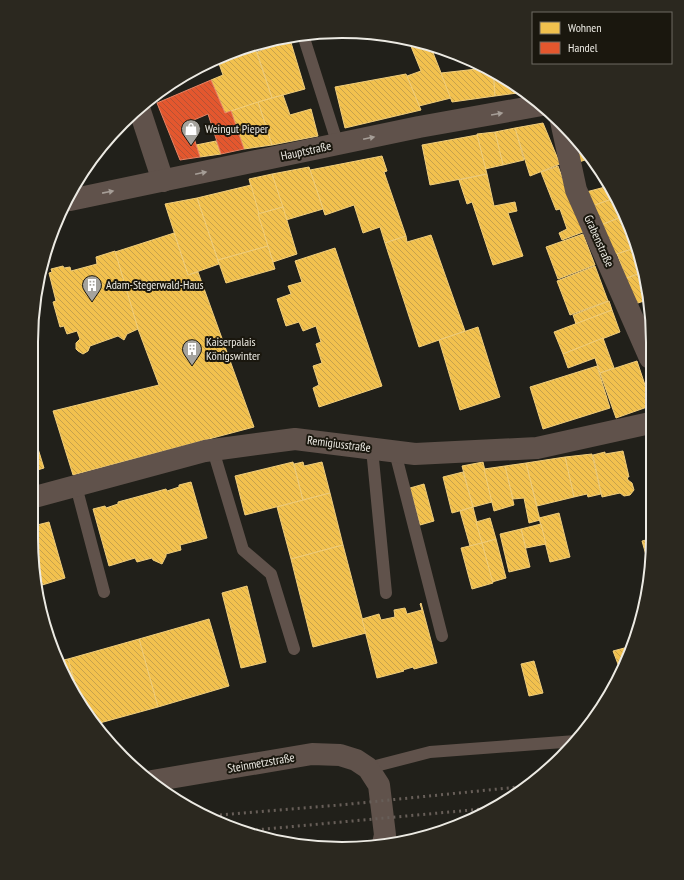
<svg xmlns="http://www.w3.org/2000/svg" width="684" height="880" font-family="'PT Sans Narrow',sans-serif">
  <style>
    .homes { fill: url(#homes-back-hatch); stroke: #f0cd7b }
    .shops { fill: url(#shops-back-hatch); stroke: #e68364 }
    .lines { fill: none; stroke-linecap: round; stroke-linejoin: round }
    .service { stroke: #60524b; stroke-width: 12 }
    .minor { stroke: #60524b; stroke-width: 22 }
    .tertiary { stroke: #60524b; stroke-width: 22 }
    .rail { stroke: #675e58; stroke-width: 3; stroke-dasharray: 2 4; stroke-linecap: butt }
    .oneway { fill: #a69e97 }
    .labels { text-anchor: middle; stroke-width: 4; stroke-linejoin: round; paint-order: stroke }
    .poi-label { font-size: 12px; fill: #eceae3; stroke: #1a170e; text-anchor: start }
    .street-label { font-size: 12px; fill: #eceae3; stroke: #1a170e }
    .rim { fill: none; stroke: #eceae3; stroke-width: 2 }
  </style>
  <defs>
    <pattern id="homes-back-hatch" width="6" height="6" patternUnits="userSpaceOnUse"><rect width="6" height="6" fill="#f2c14e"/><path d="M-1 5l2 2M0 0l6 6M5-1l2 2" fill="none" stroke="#c7a24c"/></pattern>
    <pattern id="shops-back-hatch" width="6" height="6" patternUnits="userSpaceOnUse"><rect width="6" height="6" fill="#e4572e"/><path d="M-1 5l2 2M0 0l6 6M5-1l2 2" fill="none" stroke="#b55235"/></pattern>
  </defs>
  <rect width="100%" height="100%" fill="#21201a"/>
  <!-- homes -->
  <g class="homes">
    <polygon points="289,36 305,89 272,98 257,52 279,44 277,38"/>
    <polygon points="408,39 430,45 451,98 419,106 407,76 421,71"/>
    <polygon points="254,45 272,98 225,113 211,80 223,75 217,58 223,55"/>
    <polygon points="464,56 477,63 466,65"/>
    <polygon points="486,68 493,72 495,96 452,102 441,73"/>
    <polygon points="406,74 421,110 345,128 335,87"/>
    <polygon points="499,75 515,84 525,92 495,96 494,76"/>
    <polygon points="283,95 290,115 311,109 318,136 272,145 258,102"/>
    <polygon points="258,102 272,145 244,149 231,111"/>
    <polygon points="543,123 560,164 530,176 515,128"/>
    <polygon points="515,128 524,160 503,165 495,132"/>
    <polygon points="495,132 503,165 485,169 477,134"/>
    <polygon points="477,135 487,174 430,185 422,145"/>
    <polygon points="574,136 591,158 579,162"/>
    <polygon points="216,141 221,154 200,157 196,145"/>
    <polygon points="382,156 387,171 384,172 406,236 385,243 380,227 363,233 354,205 325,215 310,170"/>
    <polygon points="558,166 583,232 562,240 559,233 567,229 560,209 556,210 541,172"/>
    <polygon points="309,167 323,209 286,220 272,174"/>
    <polygon points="272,174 283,207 258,214 249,179"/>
    <polygon points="487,174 494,206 515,202 517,211 508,213 523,256 493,265 472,202 467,204 459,180"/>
    <polygon points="251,185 268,246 218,260 197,198"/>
    <polygon points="609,186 615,198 592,206 586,192"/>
    <polygon points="197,198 219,264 188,275 165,204"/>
    <polygon points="615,198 624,216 601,225 592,206"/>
    <polygon points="283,207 297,254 273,262 258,214"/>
    <polygon points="624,216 636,242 638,247 613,255 601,225"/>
    <polygon points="174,233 188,275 198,272 254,427 73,475 53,411 159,385 138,329 115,252"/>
    <polygon points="583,234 595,265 558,279 546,247"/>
    <polygon points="431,235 465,331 419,347 385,243 406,236 407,242"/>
    <polygon points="268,246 275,269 226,283 218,260"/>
    <polygon points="638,247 644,272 626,278 617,254"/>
    <polygon points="335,248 382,386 319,407 313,388 319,385 313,366 322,363 316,344 321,342 316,326 303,331 299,322 286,326 277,299 291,294 288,286 302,282 295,261"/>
    <polygon points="115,251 138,329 127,334 124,340 118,336 90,346 88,351 83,354 78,351 76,349 76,343 80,339 77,331 67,334 64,326 60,327 53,302 56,301 49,273 52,272 51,269 63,266 64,268 70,267 71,271 97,264 96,257"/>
    <polygon points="595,266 608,301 570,315 557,281"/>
    <polygon points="644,272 650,299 635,304 624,279"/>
    <polygon points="609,301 612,310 576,324 573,315"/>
    <polygon points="612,310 620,332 563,354 554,332"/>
    <polygon points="478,327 500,397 460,410 439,340"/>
    <polygon points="603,338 614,368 600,373 595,358 568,368 563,354"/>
    <polygon points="637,361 650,400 650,406 616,418 600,373"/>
    <polygon points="597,366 610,408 543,429 530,387"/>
    <polygon points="31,426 44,468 31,472"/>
    <polygon points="623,451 629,477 627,477 628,480 632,483 634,490 630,495 624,496 620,493 602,497 593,455 605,452 605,454"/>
    <polygon points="592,454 601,494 588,497 587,494 574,497 565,457"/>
    <polygon points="565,457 574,497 537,506 526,463"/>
    <polygon points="293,462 303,500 245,515 235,476"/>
    <polygon points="303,462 304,466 322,462 330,493 303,500 294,464"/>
    <polygon points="483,462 492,502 473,507 462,466"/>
    <polygon points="526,463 540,520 529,523 524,498 513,499 505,466"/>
    <polygon points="505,466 514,505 494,511 484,469"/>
    <polygon points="463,472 473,507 452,513 443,477"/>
    <polygon points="191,482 207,538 180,545 181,550 166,554 166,556 162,564 153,560 152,558 137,562 135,558 109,566 93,509 105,506 106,508 118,504 118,502 166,489 167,491 179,487 179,485"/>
    <polygon points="424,484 434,521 420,525 410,488"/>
    <polygon points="330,493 343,545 291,559 277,507"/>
    <polygon points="473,507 482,543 470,546 460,511"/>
    <polygon points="559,513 570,557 550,562 539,518"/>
    <polygon points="490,518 496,539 482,543 476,522"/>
    <polygon points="49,522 65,578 39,586 40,589 38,590 31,538 31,529 38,527 37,525"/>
    <polygon points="541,524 546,544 526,548 521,529"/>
    <polygon points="521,529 530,567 509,572 500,534"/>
    <polygon points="496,539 506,578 492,582 482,543"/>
    <polygon points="650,539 650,569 642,541"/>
    <polygon points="482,543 493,583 472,589 461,548"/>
    <polygon points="343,545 366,633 313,647 291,559"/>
    <polygon points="247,586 266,662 241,668 222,593"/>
    <polygon points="421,603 437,663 414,669 413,667 403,670 404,671 377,678 362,619 379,614 381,620 395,617 394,610 405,608 407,614 422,610 420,604"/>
    <polygon points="209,619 229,686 158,707 139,639"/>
    <polygon points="139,639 158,707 96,724 81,704 68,659"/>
    <polygon points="632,646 629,657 621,672 613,651"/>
    <polygon points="68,659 81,704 73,694 59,661"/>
    <polygon points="534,661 543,693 529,696 521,664"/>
  </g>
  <!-- shops -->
  <polygon class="shops" points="211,80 225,113 231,111 244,149 221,154 208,114 189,122 200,157 180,160 157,103"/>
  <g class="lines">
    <!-- service -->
    <g class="service">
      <polyline points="303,35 338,145"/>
      <polyline points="372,449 386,593"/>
      <polyline points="213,450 243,550 271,574 294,649"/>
      <polyline points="395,452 442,636"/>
      <polyline points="76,486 104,592"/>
      <polyline points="368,768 430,752 576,741"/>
    </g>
    <!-- minor -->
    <g class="minor">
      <polyline points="140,111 163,181"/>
      <polyline points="561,121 576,190 650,358"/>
      <polyline points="31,498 205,451 295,439 415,454 537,448 650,423"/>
      <polyline points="152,781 312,754 340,755 356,760 368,768 379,785 385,835 383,844"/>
    </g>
    <!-- tertiary -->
    <polyline class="tertiary" points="70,200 419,127 542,105"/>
    <!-- rail -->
    <g class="rail">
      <polyline points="208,816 340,805 528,786"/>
      <polyline points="244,831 493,808"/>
    </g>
  </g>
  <!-- one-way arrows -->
  <defs><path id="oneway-solid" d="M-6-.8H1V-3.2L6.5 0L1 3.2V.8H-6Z"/></defs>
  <g class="oneway">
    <use href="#oneway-solid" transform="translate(497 114) rotate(-10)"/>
    <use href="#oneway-solid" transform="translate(369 138) rotate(-12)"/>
    <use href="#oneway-solid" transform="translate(201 173) rotate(-12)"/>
    <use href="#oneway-solid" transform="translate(108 192) rotate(-11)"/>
  </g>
  <!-- icons -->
  <defs>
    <symbol id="shop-pin" viewBox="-11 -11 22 30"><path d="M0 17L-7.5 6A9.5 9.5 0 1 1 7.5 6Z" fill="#a5a39d" stroke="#1a170e"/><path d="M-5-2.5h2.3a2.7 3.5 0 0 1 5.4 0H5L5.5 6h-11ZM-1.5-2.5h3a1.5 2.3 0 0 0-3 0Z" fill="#fff"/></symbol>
    <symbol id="building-pin" viewBox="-11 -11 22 30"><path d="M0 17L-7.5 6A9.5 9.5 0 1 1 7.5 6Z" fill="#a5a39d" stroke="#1a170e"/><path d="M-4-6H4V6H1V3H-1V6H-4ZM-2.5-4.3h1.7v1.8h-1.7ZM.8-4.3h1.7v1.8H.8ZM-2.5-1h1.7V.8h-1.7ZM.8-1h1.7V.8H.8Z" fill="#fff"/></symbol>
  </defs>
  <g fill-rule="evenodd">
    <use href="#shop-pin" x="180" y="118" width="22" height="30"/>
    <use href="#building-pin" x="81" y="274" width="22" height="30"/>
    <use href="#building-pin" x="181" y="338" width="22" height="30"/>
  </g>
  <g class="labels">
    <!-- poi labels -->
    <g class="poi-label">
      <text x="205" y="133">Weingut Pieper</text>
      <text x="106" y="289">Adam-Stegerwald-Haus</text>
      <text x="206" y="346">Kaiserpalais<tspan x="206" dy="14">Königswinter</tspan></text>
    </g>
    <!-- street labels -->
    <g class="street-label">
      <text transform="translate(306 151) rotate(-12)" y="4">Hauptstraße</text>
      <text transform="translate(599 241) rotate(66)" y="4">Grabenstraße</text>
      <text transform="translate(339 444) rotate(7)" y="4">Remigiusstraße</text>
      <text transform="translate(261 763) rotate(-10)" y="4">Steinmetzstraße</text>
    </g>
  </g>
  <!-- crop -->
  <path d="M0 0H684V880H0ZM342 38H342A304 304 0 0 1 646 342V538A304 304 0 0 1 342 842H342A304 304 0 0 1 38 538V342A304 304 0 0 1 342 38Z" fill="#2b281f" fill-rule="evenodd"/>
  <path class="rim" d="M342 38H342A304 304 0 0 1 646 342V538A304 304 0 0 1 342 842H342A304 304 0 0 1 38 538V342A304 304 0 0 1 342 38Z"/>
  <!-- legend -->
  <rect x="532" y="12" width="140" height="52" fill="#1a170e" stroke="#6e6b63"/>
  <rect x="540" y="22" width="20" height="12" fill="#f2c14e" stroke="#6e6b63"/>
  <text x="568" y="32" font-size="12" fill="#eceae3">Wohnen</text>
  <rect x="540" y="42" width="20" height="12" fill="#e4572e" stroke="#6e6b63"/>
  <text x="568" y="52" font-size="12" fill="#eceae3">Handel</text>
</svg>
